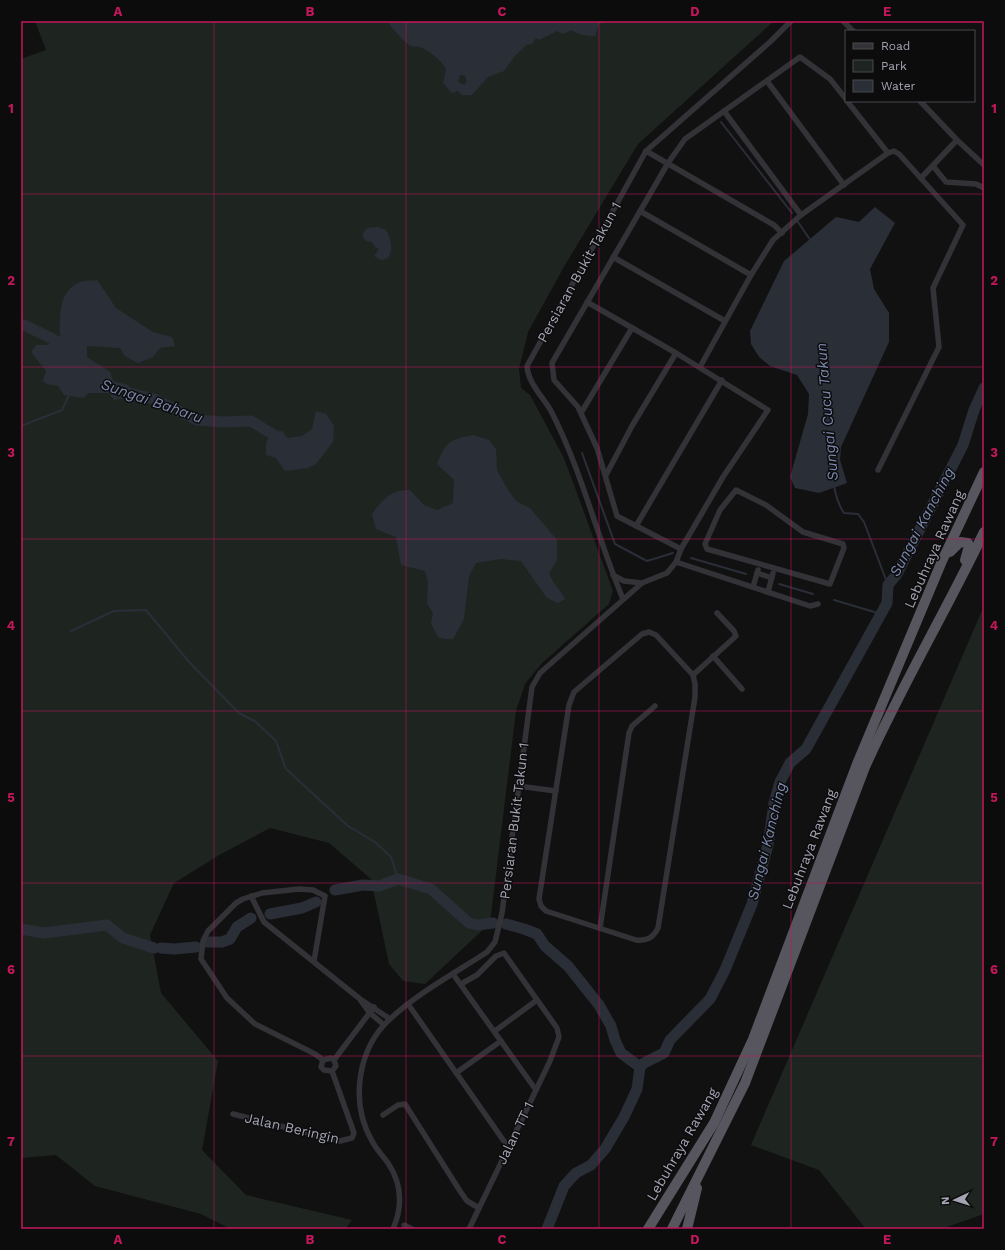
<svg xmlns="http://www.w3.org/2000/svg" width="1005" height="1250" font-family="'Work Sans',sans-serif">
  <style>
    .green { fill: #1e2520 }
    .water { fill: #2a2e37; fill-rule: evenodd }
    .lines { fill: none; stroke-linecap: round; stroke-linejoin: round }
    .stream { stroke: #2a2e37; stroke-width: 2 }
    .river { stroke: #2a2e37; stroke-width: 11 }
    .minor { stroke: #333237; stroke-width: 5.5 }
    .trunk { stroke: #57565f; stroke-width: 10 }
    .grid { fill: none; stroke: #c2185b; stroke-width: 1; stroke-opacity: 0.55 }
    .labels { text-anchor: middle; stroke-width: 3; stroke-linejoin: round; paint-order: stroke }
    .street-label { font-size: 14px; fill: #a3a4b2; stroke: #0c0c0d }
    .water-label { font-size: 15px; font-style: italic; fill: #7b88ac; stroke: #0c0c0d }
    .neatline { fill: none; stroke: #c2185b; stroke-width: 1.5 }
    .grid-label { font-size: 13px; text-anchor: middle; font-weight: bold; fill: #c2185b }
  </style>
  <rect width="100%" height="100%" fill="#111112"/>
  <!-- green -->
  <g class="green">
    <polygon points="35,21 774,21 638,144 565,265 528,332 519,369 521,388 530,395 564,458 613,591 609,604 542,663 525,684 516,711 490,923 425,984 403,981 389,964 371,879 329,843 270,828 221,854 174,883 150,935 161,993 218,1061 202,1150 246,1195 352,1220 345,1229 231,1229 201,1214 95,1186 56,1155 21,1158 21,59 46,50"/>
    <polygon points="984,606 984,1214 941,1229 866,1229 819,1170 751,1145"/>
  </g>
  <!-- water -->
  <g class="water">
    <path d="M388 21H609L599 24 595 36C587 36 578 35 572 30L563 34 557 31 539 40 536 38 532 44 526 45 514 57 504 71 488 77 472 95H462L458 91 452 93 443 83 446 69C440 59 431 52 420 47 417 46 414 47 411 46 404 42 390 27 388 21ZM460 75 465 76 467 81 464 85 458 82Z"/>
    <polygon points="875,207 895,223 870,269 874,289 889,313 889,342 841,447 840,460 847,483 819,493 795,488 790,477 808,414 809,394 797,375 770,366 759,357 751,344 750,331 784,261 836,217 859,222"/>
    <path d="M378 227 386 230C391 239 394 249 388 258L381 260 374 256 379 249 375 247 372 242 366 241 362 235 367 228Z"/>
    <path d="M97 280 116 308 153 332 172 337 175 346 160 348 153 357 138 363 125 356 120 348 87 346V357L110 372 113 381 128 385 135 393 131 397 114 400 109 393H88L84 398 64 395 58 386 47 384 43 381 46 371 31 352 36 345H48L53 339 60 336C60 316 58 293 78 283 83 280 92 281 97 280Z"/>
    <polygon points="316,411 326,414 334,426 333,442 316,464 308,468 285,471 276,458 266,455 266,444 270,432 282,431 288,438 302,436 312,429"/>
    <path d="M473 435 489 440 496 449 497 470 508 490 516 501 530 508 557 540V560L549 573C553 584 560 589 565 599L558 603 547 598 521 561 501 559 476 563 469 576 464 619 453 639H446L438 637 431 624 433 613 427 603 428 582 425 571 401 565 396 537 376 529 372 514C382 500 391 489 410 490L424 505 437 510 453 503 454 480 437 464C446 441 450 440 473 435Z"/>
  </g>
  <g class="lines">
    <!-- stream -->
    <g class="stream">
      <polyline points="721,122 792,213"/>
      <polyline points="798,222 811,241"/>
      <polyline points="21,426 62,410 70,393"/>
      <polyline points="582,453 615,544 647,561 673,553"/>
      <path d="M834 486C836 496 838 505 844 513L858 514 864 522 888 585"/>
      <polyline points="691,558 746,574"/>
      <polyline points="779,584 813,594"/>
      <polyline points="834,600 881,614"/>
      <polyline points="71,631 114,611 146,610 189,662 239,713 256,722 276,741 286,769 348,826 375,842 391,857 398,879"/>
    </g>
    <!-- river -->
    <g class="river">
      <polyline points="21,326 24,325 53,339 59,352"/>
      <polyline points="121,391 154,399 197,420 224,422 251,421 282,440"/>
      <polyline points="335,890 363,885 379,886 398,879 431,889 469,923 478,925 493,923"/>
      <polyline points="270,914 302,908 316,902"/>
      <polyline points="506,924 524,929 537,934 545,946 568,966 599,1005 611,1026 615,1040 621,1053 640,1067"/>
      <polyline points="21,929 44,933 107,925 123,938 154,948"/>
      <polyline points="207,942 222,942 230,939 237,927 251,918"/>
      <polyline points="161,948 174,949 196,947"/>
      <polyline points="547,1229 564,1186 576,1173 591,1165 605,1149 624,1117 637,1089 640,1067 644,1063 664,1053 670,1040 710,999 725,970 752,904 768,845 774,803 780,782 790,763 806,749 887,603 888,585 897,574 963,445 974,410 984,388"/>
    </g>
    <!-- minor -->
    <g class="minor">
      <polyline points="843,21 853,31"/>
      <polyline points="767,81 844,185"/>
      <polyline points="847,101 888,153"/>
      <polyline points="920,101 957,140 984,165"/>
      <polyline points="724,111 801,215"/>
      <polyline points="646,151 774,225 782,233"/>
      <polyline points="933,166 946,182 976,184 984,188"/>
      <polyline points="921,178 957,140"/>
      <polyline points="640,211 751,275"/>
      <polyline points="613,257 725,321"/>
      <polyline points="700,367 751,275 773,240 801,215 888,153 894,151 899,154 963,225 933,288 939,347 878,470"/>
      <polyline points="581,413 632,328"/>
      <polyline points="606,475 632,426 676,353"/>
      <polygon points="736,490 766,505 803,532 843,544 844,548 830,584 707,549 705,544 720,510"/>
      <polyline points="636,526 722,380"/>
      <polyline points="681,549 617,516 597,448 578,407 554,380 552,363 668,163 685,139 800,57 830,79 846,99"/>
      <polyline points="676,562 810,606 818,604"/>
      <polyline points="757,573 772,578"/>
      <polyline points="613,575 624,581 642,583"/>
      <polyline points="753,587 758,570"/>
      <polyline points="768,592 773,573"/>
      <path d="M623 599C597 537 582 471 551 411 543 397 528 383 527 366L646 151 770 42 791 21"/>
      <path d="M649 632 656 635 693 675 695 684V697L658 928C653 938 647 941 636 940L546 911 541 906 539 899 569 705 574 692 642 634Z"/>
      <polyline points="713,656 742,689"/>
      <polyline points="693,675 736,636 734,631 717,613"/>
      <polyline points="518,786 556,791"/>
      <polyline points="251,896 264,922 360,999 390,1019"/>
      <polyline points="600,928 629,733 632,726 655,706"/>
      <polyline points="314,961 325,896 313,890 299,889 262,893 243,899 236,903 208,931 203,941 201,959 227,998 255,1024 315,1054 323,1060"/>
      <polyline points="453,974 536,1090"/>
      <polyline points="461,984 477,975 496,956 504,953 557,1028 559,1037 550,1061 469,1229"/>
      <polyline points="361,1001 369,1012 384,1025"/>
      <polyline points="408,1004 508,1147"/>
      <polyline points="495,1031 537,1000"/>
      <polyline points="323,1060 321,1067 324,1070 332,1071"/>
      <polyline points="323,1060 331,1058 334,1060"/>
      <polyline points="334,1060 374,1007"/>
      <polyline points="332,1071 336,1066 334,1060"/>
      <polyline points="456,1073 501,1041"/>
      <polyline points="233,1114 340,1141 352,1138 354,1133 332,1071"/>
      <polyline points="383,1115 398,1105 405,1104 460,1191 467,1201 479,1208"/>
      <polyline points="404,1225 412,1229"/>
      <path d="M393 1229C403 1206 402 1184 388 1163 383 1156 376 1149 372 1141 350 1103 357 1049 390 1019 418 993 455 973 487 952L495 942 502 913 532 687 540 673 642 583 667 573 676 562 681 549 723 477 768 410 676 353 587 302"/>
    </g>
    <!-- trunk -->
    <g class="trunk">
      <polyline points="950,552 960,542 968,543 969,546 965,560"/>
      <polyline points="648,1229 714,1123 753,1039 857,764 942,561 984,472"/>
      <path d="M672 1229 745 1083 865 767C901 687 946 611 984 532"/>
      <polyline points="687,1229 697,1188"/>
    </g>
  </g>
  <!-- grid -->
  <path class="grid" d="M214 21V1229M406 21V1229M599 21V1229M791 21V1229M21 194H984M21 367H984M21 539H984M21 711H984M21 883H984M21 1056H984"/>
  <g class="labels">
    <!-- street labels -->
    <g class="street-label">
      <text transform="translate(579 272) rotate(-61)" y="5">Persiaran Bukit Takun 1</text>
      <text transform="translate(934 549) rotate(-66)" y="5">Lebuhraya Rawang</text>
      <text transform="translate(514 821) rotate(-83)" y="5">Persiaran Bukit Takun 1</text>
      <text transform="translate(809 849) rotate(-69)" y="5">Lebuhraya Rawang</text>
      <text transform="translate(292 1128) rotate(13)" y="5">Jalan Beringin</text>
      <text transform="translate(515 1133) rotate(-64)" y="5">Jalan TT 1</text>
      <text transform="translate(682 1144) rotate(-60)" y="5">Lebuhraya Rawang</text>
    </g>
    <!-- water labels -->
    <g class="water-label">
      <text transform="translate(152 401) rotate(19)" y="5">Sungai Baharu</text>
      <text transform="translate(827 412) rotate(-95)" y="5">Sungai Cucu Takun</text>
      <text transform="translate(922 522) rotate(-62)" y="5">Sungai Kanching</text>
      <text transform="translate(767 841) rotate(-76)" y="5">Sungai Kanching</text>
    </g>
  </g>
  <!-- border -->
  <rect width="1005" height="1250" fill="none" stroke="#0c0c0d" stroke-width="44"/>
  <!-- legend -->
  <rect x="845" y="30" width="130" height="72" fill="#0c0c0d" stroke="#48494f"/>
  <rect x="853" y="43" width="20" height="6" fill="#333237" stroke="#48494f"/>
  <text x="881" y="50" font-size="12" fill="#a3a4b2">Road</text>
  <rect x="853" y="60" width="20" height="12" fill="#1e2520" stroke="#48494f"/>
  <text x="881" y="70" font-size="12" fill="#a3a4b2">Park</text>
  <rect x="853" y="80" width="20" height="12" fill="#2a2e37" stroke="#48494f"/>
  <text x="881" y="90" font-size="12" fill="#a3a4b2">Water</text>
  <!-- north arrow -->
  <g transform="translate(955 1200) rotate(266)" stroke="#0c0c0d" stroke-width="3" paint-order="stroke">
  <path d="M0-3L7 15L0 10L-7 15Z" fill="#a3a4b2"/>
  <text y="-6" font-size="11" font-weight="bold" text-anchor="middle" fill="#a3a4b2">N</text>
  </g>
  <rect x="22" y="22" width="961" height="1206" class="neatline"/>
  <g class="grid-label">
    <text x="118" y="16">A</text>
    <text x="310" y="16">B</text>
    <text x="502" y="16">C</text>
    <text x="695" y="16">D</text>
    <text x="887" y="16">E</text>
    <text x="11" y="113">1</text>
    <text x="994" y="113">1</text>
    <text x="11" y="285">2</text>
    <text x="994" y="285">2</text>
    <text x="11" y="457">3</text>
    <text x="994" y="457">3</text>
    <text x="11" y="630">4</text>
    <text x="994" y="630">4</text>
    <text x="11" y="802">5</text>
    <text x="994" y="802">5</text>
    <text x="11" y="974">6</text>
    <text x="994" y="974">6</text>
    <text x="11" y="1146">7</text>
    <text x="994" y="1146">7</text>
    <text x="118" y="1244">A</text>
    <text x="310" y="1244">B</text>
    <text x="502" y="1244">C</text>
    <text x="695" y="1244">D</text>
    <text x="887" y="1244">E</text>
  </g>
</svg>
